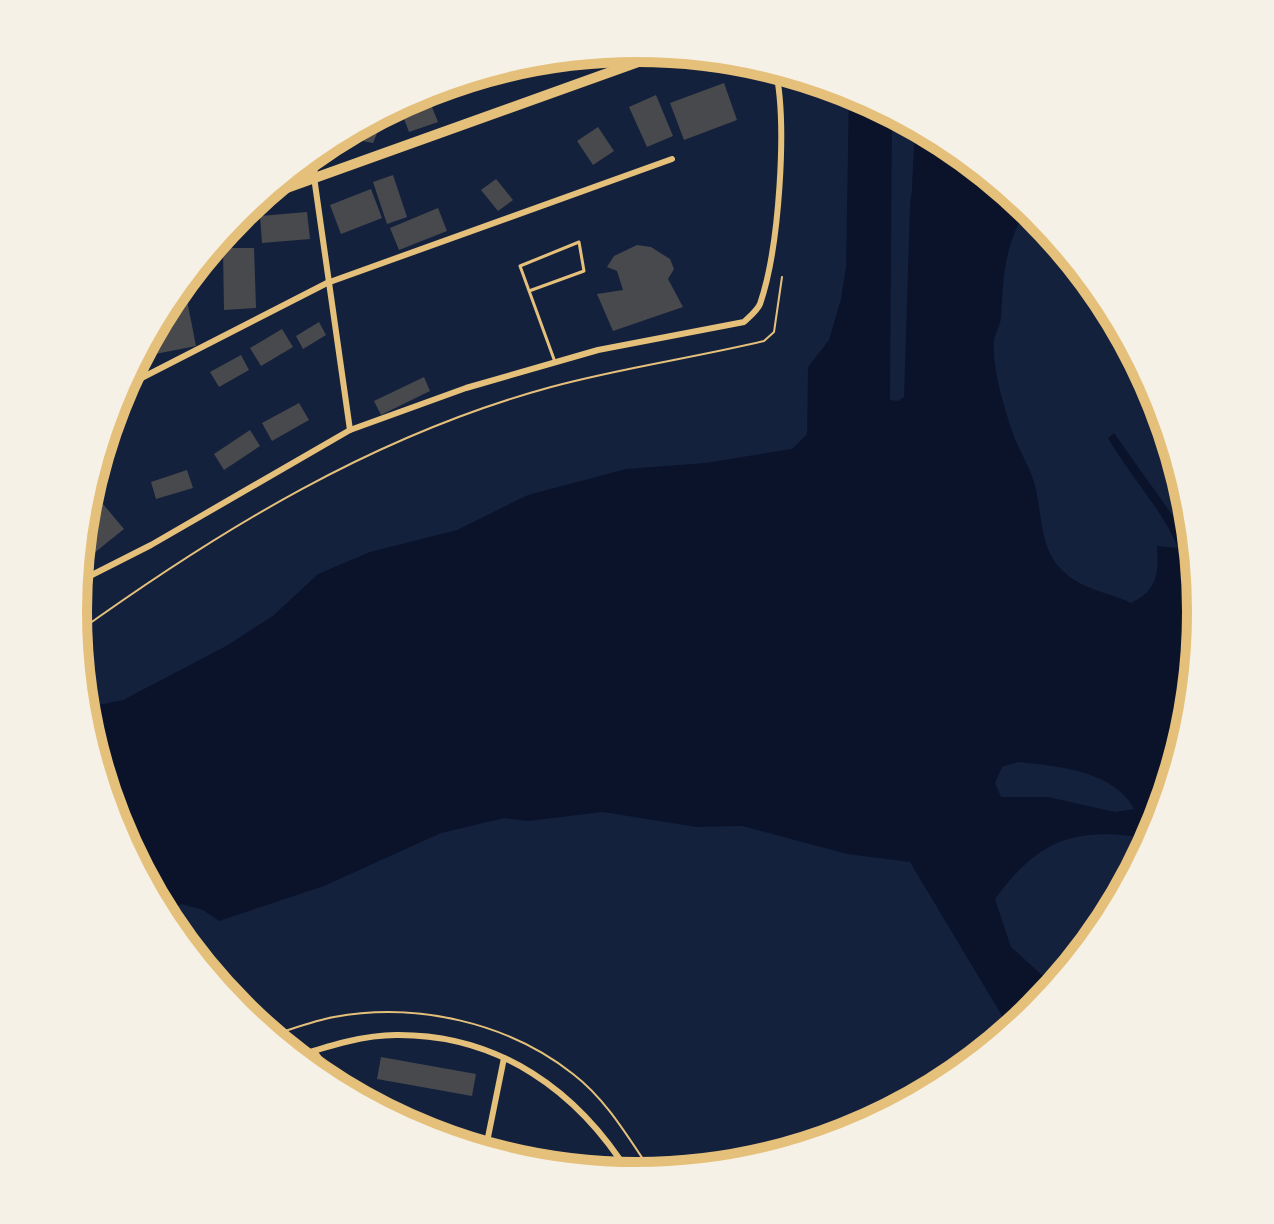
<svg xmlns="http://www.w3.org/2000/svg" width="1274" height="1224" font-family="Arial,sans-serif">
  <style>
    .water { fill: #0b132b; fill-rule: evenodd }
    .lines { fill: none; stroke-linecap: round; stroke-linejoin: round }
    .river { stroke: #0b132b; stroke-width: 24 }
    .building { fill: #48494c }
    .path { stroke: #e5c07b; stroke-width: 2 }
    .service { stroke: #e5c07b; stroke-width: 3 }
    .minor { stroke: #e5c07b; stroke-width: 6 }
    .trunk { stroke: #e5c07b; stroke-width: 10 }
    .rim { fill: none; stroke: #e5c07b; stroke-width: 10 }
  </style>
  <rect width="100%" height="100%" fill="#14213d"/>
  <!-- water -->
  <path class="water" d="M849 90 892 112 890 400 898 401 904 397 910 203 917 157 936 148 959 150 1027 206C1004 251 1004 268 1001 318 1000 326 995 333 994 341 992 369 1004 406 1012 431 1018 449 1029 465 1034 482 1042 509 1039 547 1061 569 1081 590 1106 591 1131 603 1157 591 1159 573 1157 546L1178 548C1163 510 1128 474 1108 438L1114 433 1195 547 1201 612 1190 722 1176 769 1163 780 1166 803 1152 839C1078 826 1040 837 995 899L1011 947 1055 987 1035 1011 1011 1031 910 862 847 854 742 826 696 827 603 812 528 821 505 818 441 833 324 886 219 921 203 910 181 904 163 916 116 827 83 717 94 706 123 700 228 645 274 615 318 574 370 552 457 530 528 495 626 469 705 463 792 449 807 434 808 367 829 340 841 299 846 267ZM1018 762C1056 766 1115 771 1134 809L1115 812 1048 797H1001L995 783 1002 767Z"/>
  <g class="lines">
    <!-- river -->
    <polyline class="river" points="924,186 927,130"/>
  </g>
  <!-- building -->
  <g class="building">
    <polygon points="724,83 737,120 684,140 670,103"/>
    <polygon points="425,90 438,122 409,132 398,103"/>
    <polygon points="656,95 673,136 647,147 629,107"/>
    <polygon points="387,109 373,143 348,138 346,131"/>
    <polygon points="598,127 614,151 593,165 577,141"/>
    <polygon points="393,175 407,217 387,224 373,182"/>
    <polygon points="496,179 513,200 498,211 481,190"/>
    <polygon points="371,189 382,218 341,234 330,205"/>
    <polygon points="438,208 447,231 399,250 390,228"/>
    <polygon points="307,212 310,239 262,243 260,216"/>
    <polygon points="637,245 651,247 670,259 674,269 668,279 683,307 613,331 597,294 623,290 617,271 607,267 614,256"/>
    <polygon points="223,248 254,248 256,308 224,310"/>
    <polygon points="183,280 196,346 145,356 143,346 168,298"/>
    <polygon points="319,322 326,335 303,349 296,336"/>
    <polygon points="282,329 293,347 261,366 250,348"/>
    <polygon points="241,355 249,370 219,387 210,372"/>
    <polygon points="424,377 430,391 381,415 374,401"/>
    <polygon points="299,403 309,420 272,441 262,423"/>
    <polygon points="250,430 260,446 224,470 214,454"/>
    <polygon points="187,470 193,488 156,499 151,482"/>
    <polygon points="97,497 124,529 78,566 83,508"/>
    <polygon points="381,1057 476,1074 472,1096 377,1079"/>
    <polygon points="436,1136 484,1142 483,1152 435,1137"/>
  </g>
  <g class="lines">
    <!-- path -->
    <g class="path">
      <path d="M75 634C221 529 375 435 551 387 621 368 693 358 764 341L774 332 782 277"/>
      <path d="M269 1036C290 1030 312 1021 334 1017 416 1002 507 1022 573 1074 607 1100 629 1139 653 1174"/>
    </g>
    <!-- service -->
    <polyline class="service" points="529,291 584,271 579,242 520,266 555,362"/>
    <!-- minor -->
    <g class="minor">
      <polyline points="317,149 314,177 350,430"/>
      <polyline points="120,389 327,283 672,159"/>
      <path d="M76 583 151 545 350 430 466 388 598 350 744 322C749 317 757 311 760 304 779 249 788 123 775 67"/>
      <polyline points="314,1051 341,1090"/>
      <path d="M294 1057C326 1047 362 1035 396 1035 499 1034 578 1091 630 1175"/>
      <polyline points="485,1152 504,1058"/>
    </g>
    <!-- trunk -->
    <polyline class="trunk" points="256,199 669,51"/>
  </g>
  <!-- crop -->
  <path d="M0 0H1274V1224H0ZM87 612a550 550 0 1 1 1100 0a550 550 0 1 1-1100 0Z" fill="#f6f1e7" fill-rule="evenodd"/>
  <path class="rim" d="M87 612a550 550 0 1 1 1100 0a550 550 0 1 1-1100 0Z"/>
</svg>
